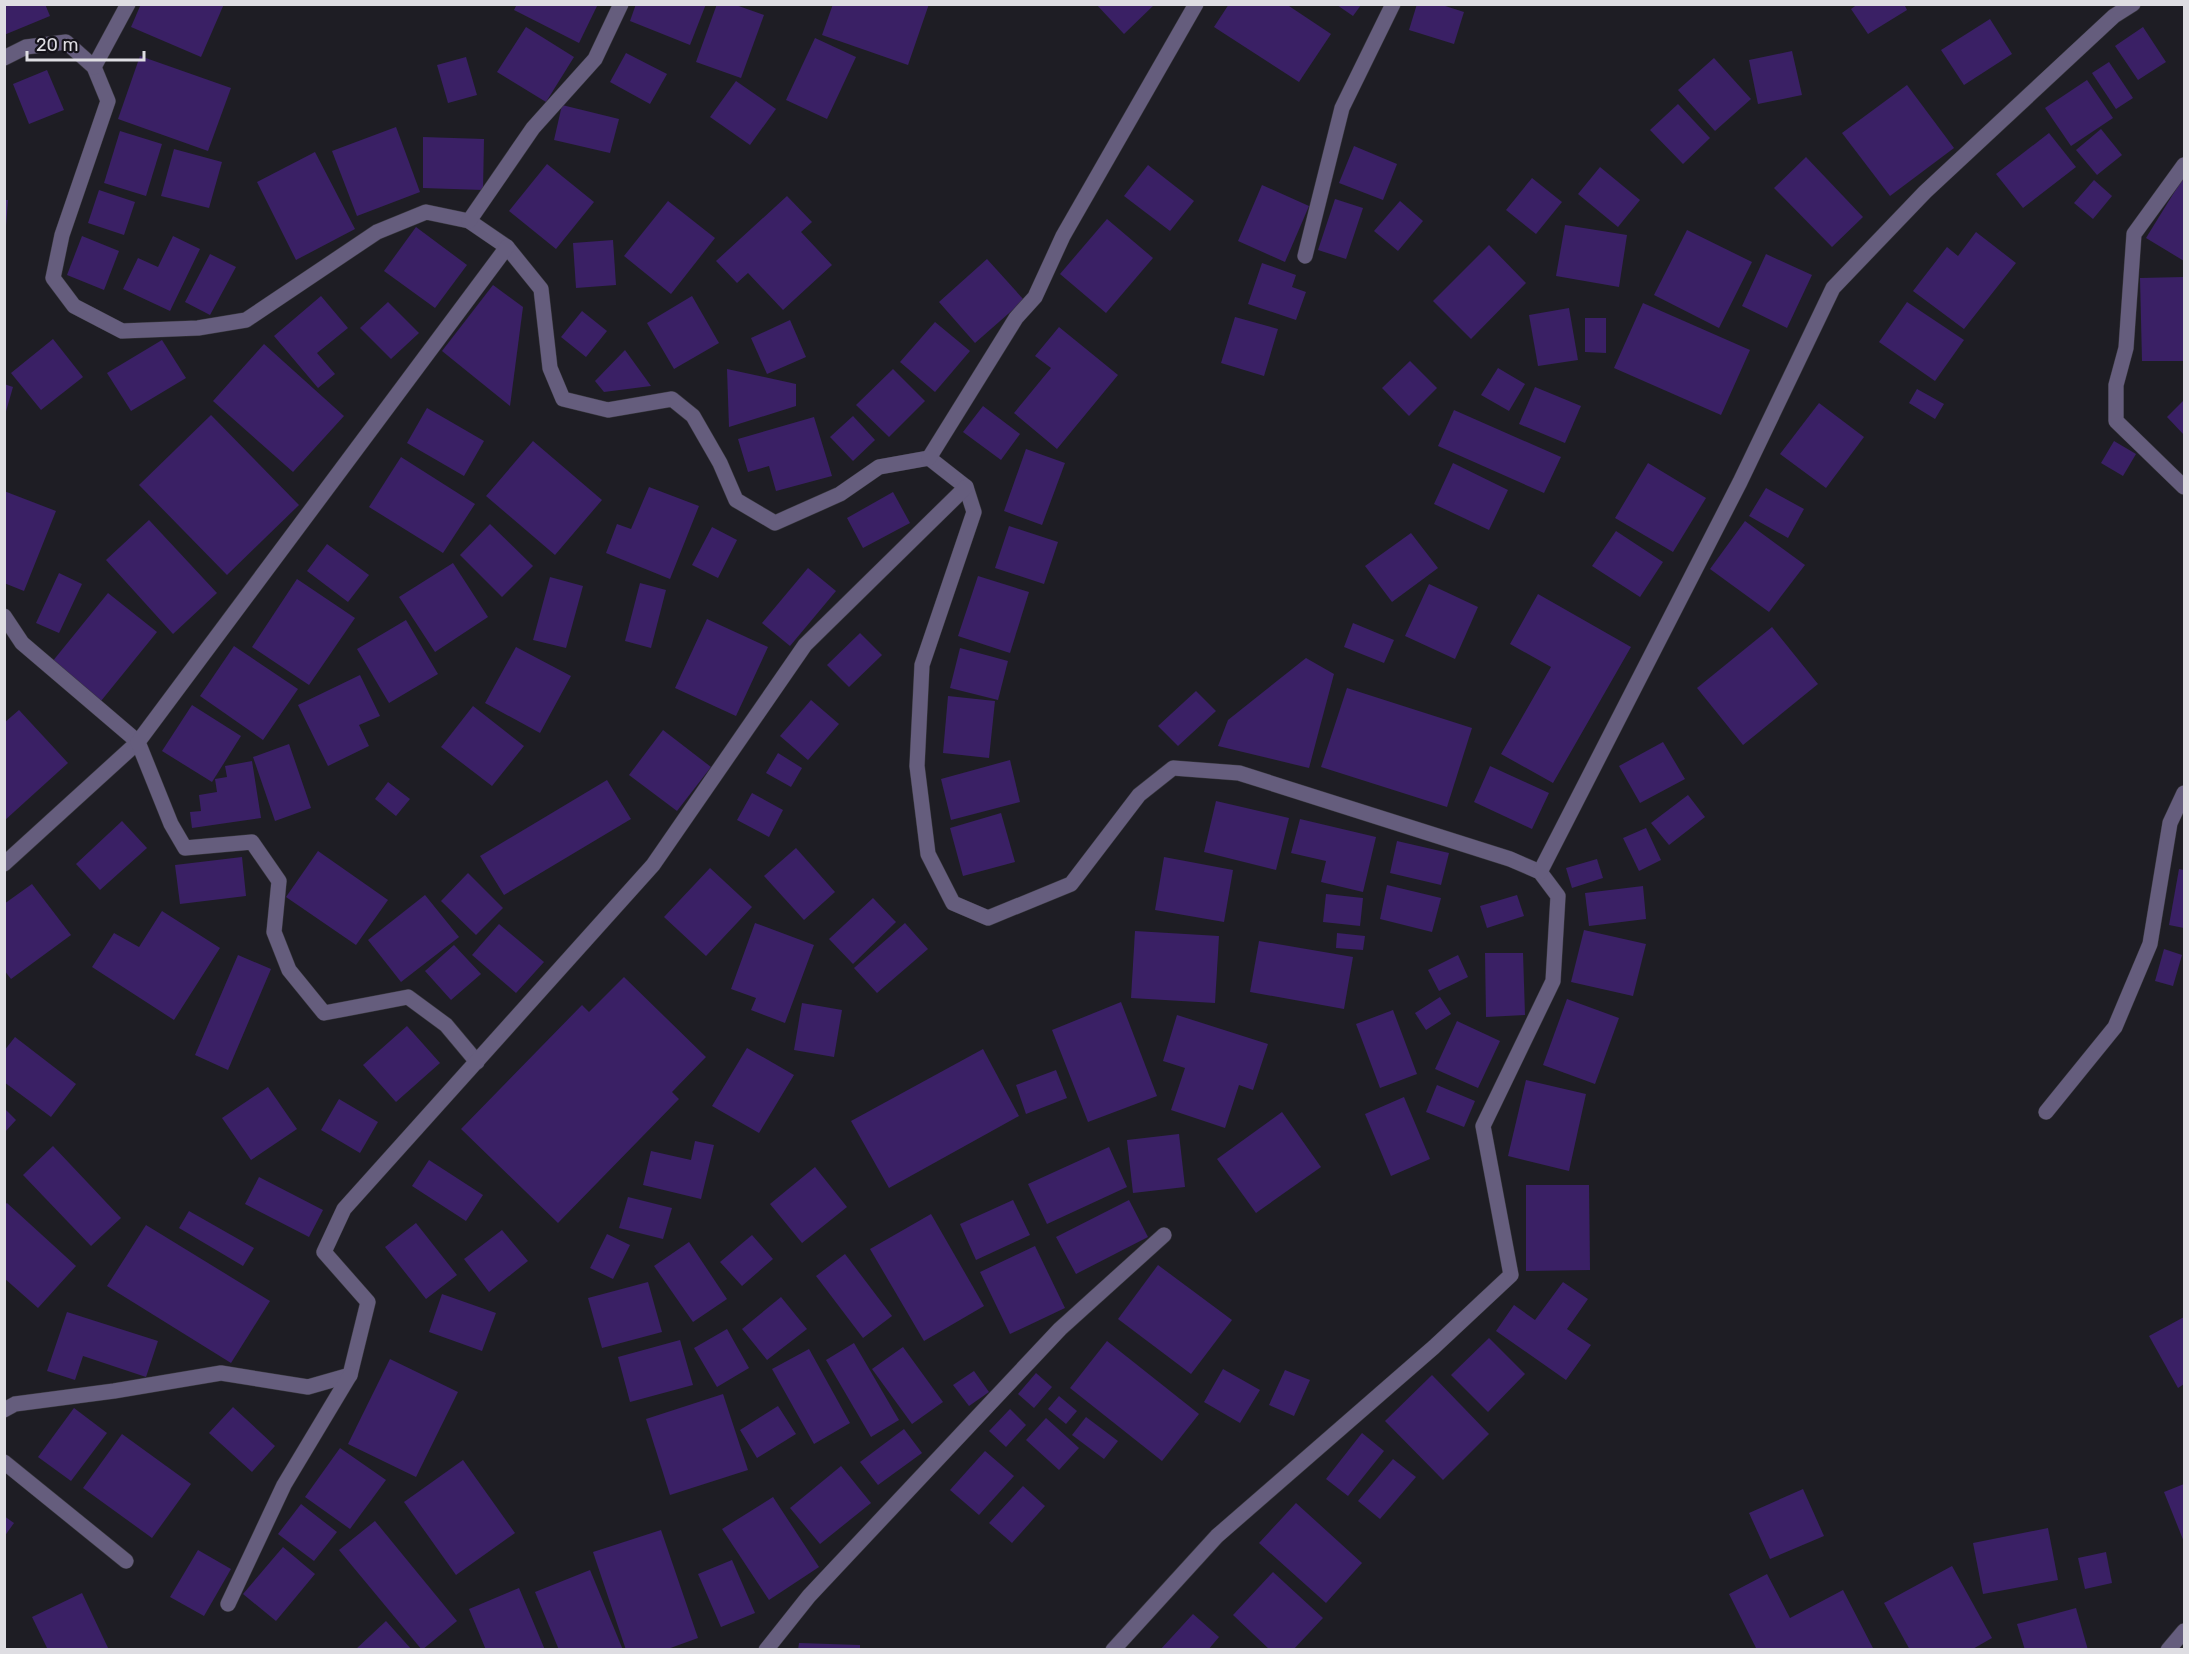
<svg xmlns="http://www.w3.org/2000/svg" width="2189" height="1654" font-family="Rubik,sans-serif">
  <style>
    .building { fill: #3a2065 }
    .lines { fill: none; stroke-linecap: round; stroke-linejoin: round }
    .minor-casing { stroke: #39383f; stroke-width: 16 }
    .minor { stroke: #655d7d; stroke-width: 15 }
  </style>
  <rect width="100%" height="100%" fill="#1e1d24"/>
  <!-- building -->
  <g class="building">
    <polygon points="4,4 45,4 50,16 4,35"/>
    <polygon points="141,4 224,4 201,57 131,27"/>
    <polygon points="517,4 598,4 579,43 514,10"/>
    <polygon points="636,4 706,4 690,45 630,21"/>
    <polygon points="717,4 733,4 764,15 741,78 696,62"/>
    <polygon points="833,4 929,4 908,65 822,35"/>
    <polygon points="1096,4 1155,4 1124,34"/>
    <polygon points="1229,4 1286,4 1331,34 1299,82 1214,27"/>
    <polygon points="1417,4 1439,4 1464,12 1454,44 1409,30"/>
    <polygon points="1858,4 1904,4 1907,10 1868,34 1851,9"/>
    <polygon points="1337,5 1361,5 1353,16"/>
    <polygon points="1990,19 2012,54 1964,85 1941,50"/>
    <polygon points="526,27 574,57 546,102 497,72"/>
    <polygon points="2143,27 2166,62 2138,80 2115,46"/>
    <polygon points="815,38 856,57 827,119 786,100"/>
    <polygon points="1792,51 1802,95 1758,104 1749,60"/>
    <polygon points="626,53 667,74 650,104 610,82"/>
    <polygon points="140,56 231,88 208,151 118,119"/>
    <polygon points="466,57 477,95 448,103 437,65"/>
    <polygon points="1714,58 1751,99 1715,131 1678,90"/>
    <polygon points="2109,62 2133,98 2116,109 2092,73"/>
    <polygon points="47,70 64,110 29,124 13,84"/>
    <polygon points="2087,80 2113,118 2071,146 2045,108"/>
    <polygon points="736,81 776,109 750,145 710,117"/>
    <polygon points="1907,85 1954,148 1890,196 1842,133"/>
    <polygon points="1678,104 1710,138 1683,164 1650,130"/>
    <polygon points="562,105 619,119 610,153 554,140"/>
    <polygon points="396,127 420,192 357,216 332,151"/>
    <polygon points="2101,129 2122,155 2097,175 2076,150"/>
    <polygon points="120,131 162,144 146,196 104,183"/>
    <polygon points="2049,133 2076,167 2023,208 1996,174"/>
    <polygon points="423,137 484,139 483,190 423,188"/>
    <polygon points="1354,146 1397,164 1383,200 1339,183"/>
    <polygon points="174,149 222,162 209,208 161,196"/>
    <polygon points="315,152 355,229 296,260 257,182"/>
    <polygon points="1806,157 1863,217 1832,247 1774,188"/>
    <polygon points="547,164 594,202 556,249 509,211"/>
    <polygon points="1148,165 1194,201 1170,231 1124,196"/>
    <polygon points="1600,167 1640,200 1618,227 1578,194"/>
    <polygon points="1532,178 1562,202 1536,234 1506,210"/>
    <polygon points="2183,178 2184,179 2184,261 2146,238"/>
    <polygon points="2094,180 2112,196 2093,219 2074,203"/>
    <polygon points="1262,185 1309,206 1285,262 1238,241"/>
    <polygon points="99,190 135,202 124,235 88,223"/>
    <polygon points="787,196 812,222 801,232 832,265 783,310 748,273 737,283 716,261"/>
    <polygon points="1335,199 1363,208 1346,259 1318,250"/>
    <polygon points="5,200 8,200 6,226 5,226"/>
    <polygon points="668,201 715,238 671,294 624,256"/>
    <polygon points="1400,201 1423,221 1398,251 1374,231"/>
    <polygon points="1107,219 1153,258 1106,313 1060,274"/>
    <polygon points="1565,225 1627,235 1619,287 1556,276"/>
    <polygon points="416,227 467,265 435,308 384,271"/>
    <polygon points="1687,230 1752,262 1719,328 1654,295"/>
    <polygon points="1976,232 2016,263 1964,329 1913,291 1947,247 1958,256"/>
    <polygon points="82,236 119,251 104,290 67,275"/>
    <polygon points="173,236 200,249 170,311 123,289 138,258 158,267"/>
    <polygon points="613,240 616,285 576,288 573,243"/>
    <polygon points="1489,245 1526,283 1471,339 1433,301"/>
    <polygon points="210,254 236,267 210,315 185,302"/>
    <polygon points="1766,254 1812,275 1787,328 1742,306"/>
    <polygon points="987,259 1024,300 975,343 939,302"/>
    <polygon points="1262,263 1296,275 1292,287 1306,292 1296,320 1248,304"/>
    <polygon points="2184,277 2184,361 2142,361 2140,278"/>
    <polygon points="493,285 523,307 510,406 442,351"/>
    <polygon points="321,296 348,328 317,353 335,374 318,388 274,336"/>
    <polygon points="692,296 719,343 674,369 647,323"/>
    <polygon points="388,302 419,333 391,359 360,328"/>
    <polygon points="1907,302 1964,340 1935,381 1879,342"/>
    <polygon points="1643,303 1750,350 1721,415 1614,368"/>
    <polygon points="1569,308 1578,360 1538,366 1529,315"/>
    <polygon points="582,311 607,331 586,357 561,337"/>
    <polygon points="1235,317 1278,329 1264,376 1221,363"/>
    <polygon points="1585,318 1606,318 1606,353 1585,352"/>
    <polygon points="790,320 806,357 767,374 751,338"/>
    <polygon points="935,322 970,351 935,392 900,362"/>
    <polygon points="1059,327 1118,375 1057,449 1014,413 1051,368 1035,356"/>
    <polygon points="53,339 83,377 41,410 11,373"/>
    <polygon points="162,340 186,378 131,411 107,373"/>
    <polygon points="264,344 344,416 293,472 213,401"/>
    <polygon points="625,350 651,386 604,392 595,381"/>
    <polygon points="1410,361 1437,388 1409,416 1382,388"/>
    <polygon points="1498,368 1525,384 1509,411 1481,395"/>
    <polygon points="727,369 796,384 796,406 729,427"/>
    <polygon points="893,369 925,401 889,437 856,405"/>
    <polygon points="4,384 13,387 5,415 4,414"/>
    <polygon points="1535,387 1581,406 1565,443 1519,424"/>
    <polygon points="1917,389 1944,404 1935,419 1909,403"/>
    <polygon points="2184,400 2184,435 2167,417"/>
    <polygon points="1819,403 1864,437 1826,488 1780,454"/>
    <polygon points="983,406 1020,434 1001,460 963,432"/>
    <polygon points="427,408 484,441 464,476 407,443"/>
    <polygon points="1454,410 1561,457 1544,493 1438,446"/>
    <polygon points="211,415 299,505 227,575 139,485"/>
    <polygon points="853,416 875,440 853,461 830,437"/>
    <polygon points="814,417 832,476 776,491 769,466 748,472 738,439"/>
    <polygon points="533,441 602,500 555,555 486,496"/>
    <polygon points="2114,441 2136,454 2123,476 2101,463"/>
    <polygon points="1026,449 1065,463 1042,525 1004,511"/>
    <polygon points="401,457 475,504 443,553 369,507"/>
    <polygon points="1453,463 1508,490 1489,530 1434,504"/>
    <polygon points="1648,463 1706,498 1673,552 1615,518"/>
    <polygon points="649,487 699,506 670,579 606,553 617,524 631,529"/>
    <polygon points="1766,488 1804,509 1788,538 1749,516"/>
    <polygon points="4,491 56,511 24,591 4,583"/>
    <polygon points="893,492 910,523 863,548 847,518"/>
    <polygon points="149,520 217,593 173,634 106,560"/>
    <polygon points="1745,521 1805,565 1769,612 1710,569"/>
    <polygon points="490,524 533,566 502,597 460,555"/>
    <polygon points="1009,526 1058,542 1044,584 995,568"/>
    <polygon points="712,527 737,540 718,578 692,565"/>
    <polygon points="1616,531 1663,562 1640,597 1592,566"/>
    <polygon points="1411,533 1438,568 1392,602 1365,566"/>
    <polygon points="327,544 369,575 348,602 307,571"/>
    <polygon points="453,563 488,617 435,652 399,597"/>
    <polygon points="808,568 836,591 790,646 762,623"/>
    <polygon points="59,573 82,584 59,633 36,623"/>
    <polygon points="978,576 1029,592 1010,653 958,636"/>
    <polygon points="550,577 583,586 566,648 533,640"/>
    <polygon points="297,579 355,618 309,685 252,647"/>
    <polygon points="640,583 666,590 651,648 625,641"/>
    <polygon points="1429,584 1478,607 1455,659 1405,636"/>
    <polygon points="108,593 157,632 101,701 52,662"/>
    <polygon points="1538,594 1631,647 1553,783 1501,754 1551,667 1510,644"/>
    <polygon points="707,619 768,647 736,716 675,688"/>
    <polygon points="406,620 438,674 389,703 357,649"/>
    <polygon points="1353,623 1394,640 1384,663 1344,647"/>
    <polygon points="1772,627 1818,684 1743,745 1697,688"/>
    <polygon points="860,633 882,655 849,687 827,665"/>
    <polygon points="234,646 298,689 263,740 200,696"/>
    <polygon points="516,647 571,676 540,733 485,703"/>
    <polygon points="960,648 1008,661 998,700 950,688"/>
    <polygon points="1306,658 1334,674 1309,768 1218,746 1228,720"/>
    <polygon points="360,675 380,716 359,725 369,746 328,766 298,705"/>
    <polygon points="1347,688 1472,728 1447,807 1321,767"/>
    <polygon points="1196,691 1216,711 1178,746 1158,726"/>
    <polygon points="948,696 995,701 989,758 943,753"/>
    <polygon points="811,700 839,724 808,760 780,736"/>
    <polygon points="192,705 241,736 212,782 162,751"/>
    <polygon points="473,706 524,746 492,786 441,747"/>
    <polygon points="19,710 68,763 4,821 4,723"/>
    <polygon points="663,730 711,767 677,811 629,775"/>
    <polygon points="1663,742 1685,779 1640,803 1619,766"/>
    <polygon points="289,744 311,808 275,821 253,757"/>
    <polygon points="778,753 802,768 791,787 766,773"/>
    <polygon points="1010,760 1020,802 951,820 941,779"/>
    <polygon points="252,761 261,818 192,828 190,812 201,811 199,795 217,792 215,779 227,777 225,766"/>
    <polygon points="1490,766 1549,793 1532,829 1474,802"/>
    <polygon points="607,780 631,819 504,895 480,856"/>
    <polygon points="388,782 410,799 396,816 375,799"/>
    <polygon points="752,793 783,810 769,837 737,820"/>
    <polygon points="1688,795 1705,817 1669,845 1651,823"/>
    <polygon points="1216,801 1289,818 1276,870 1204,852"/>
    <polygon points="1001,813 1015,862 963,876 950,828"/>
    <polygon points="1300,819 1376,837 1363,892 1321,882 1326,861 1291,853"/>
    <polygon points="122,821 147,848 100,890 76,864"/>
    <polygon points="1646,828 1661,860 1639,871 1623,838"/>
    <polygon points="1397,841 1449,853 1441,885 1390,873"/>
    <polygon points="796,848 835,892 804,920 764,876"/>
    <polygon points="318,851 388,900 356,945 286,897"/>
    <polygon points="242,857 246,896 180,904 175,865"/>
    <polygon points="1164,857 1233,870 1224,922 1155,910"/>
    <polygon points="1597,859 1603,878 1572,888 1566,868"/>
    <polygon points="710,868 752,907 706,956 664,917"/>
    <polygon points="2179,869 2184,870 2184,928 2169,925"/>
    <polygon points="468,873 503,908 476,935 441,901"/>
    <polygon points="32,884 71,935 11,979 4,970 4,904"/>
    <polygon points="1387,885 1441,898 1432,932 1380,919"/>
    <polygon points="1643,886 1646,919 1589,926 1585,893"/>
    <polygon points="1326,894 1363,898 1360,926 1323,922"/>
    <polygon points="425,895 459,937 401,982 368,940"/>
    <polygon points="1517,895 1524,916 1487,928 1480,906"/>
    <polygon points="873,898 896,922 853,964 829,939"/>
    <polygon points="162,911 220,948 174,1020 92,967 114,933 139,947"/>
    <polygon points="755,923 814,945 785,1023 751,1010 756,998 731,989"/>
    <polygon points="905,923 928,949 877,993 854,968"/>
    <polygon points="499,924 544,962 516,993 472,955"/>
    <polygon points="1584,930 1646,944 1633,996 1571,982"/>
    <polygon points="1135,931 1219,936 1215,1003 1131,998"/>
    <polygon points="1337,933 1365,936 1363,950 1336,948"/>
    <polygon points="1259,941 1353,957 1344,1009 1250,992"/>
    <polygon points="454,945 481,974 451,1000 425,971"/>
    <polygon points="2164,949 2182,955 2173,986 2155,981"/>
    <polygon points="1485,953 1523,953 1525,1015 1486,1017"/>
    <polygon points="238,955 271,969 228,1070 195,1055"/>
    <polygon points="1458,955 1468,977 1439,991 1428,970"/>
    <polygon points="624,977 706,1057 672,1092 679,1099 558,1223 461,1129 582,1005 589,1012"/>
    <polygon points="1440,997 1451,1014 1426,1030 1415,1013"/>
    <polygon points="1567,999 1619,1018 1595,1084 1543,1065"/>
    <polygon points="1121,1002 1157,1096 1088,1122 1052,1030"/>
    <polygon points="802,1003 842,1010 834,1057 794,1050"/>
    <polygon points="1393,1010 1417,1074 1380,1088 1356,1024"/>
    <polygon points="1177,1015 1268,1044 1253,1090 1239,1085 1225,1128 1171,1110 1185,1068 1163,1061"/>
    <polygon points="1457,1021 1500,1041 1478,1088 1435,1069"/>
    <polygon points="407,1026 440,1063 396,1102 363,1065"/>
    <polygon points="15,1037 76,1084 51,1117 4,1082 4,1051"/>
    <polygon points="747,1048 794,1075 759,1133 712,1106"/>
    <polygon points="983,1049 1019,1116 889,1188 851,1121"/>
    <polygon points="1056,1070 1067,1098 1026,1114 1016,1085"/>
    <polygon points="1526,1080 1586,1094 1569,1171 1508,1156"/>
    <polygon points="1437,1085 1475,1101 1464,1127 1426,1112"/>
    <polygon points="268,1087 297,1129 251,1160 222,1118"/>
    <polygon points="1404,1097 1430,1159 1391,1176 1365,1114"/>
    <polygon points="339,1099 378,1122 360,1153 321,1130"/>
    <polygon points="5,1109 16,1120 5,1132"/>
    <polygon points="1282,1112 1321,1167 1256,1213 1217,1159"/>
    <polygon points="1179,1134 1185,1187 1133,1193 1127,1140"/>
    <polygon points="695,1141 714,1145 701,1199 643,1185 651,1151 691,1160"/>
    <polygon points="53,1146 121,1218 91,1246 23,1175"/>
    <polygon points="1109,1147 1127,1187 1047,1224 1028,1184"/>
    <polygon points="429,1160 483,1195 466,1221 412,1186"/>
    <polygon points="815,1167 847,1207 802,1243 770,1204"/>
    <polygon points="259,1177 323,1210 309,1237 245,1204"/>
    <polygon points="1526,1185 1589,1185 1590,1270 1526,1271"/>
    <polygon points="628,1197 672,1208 663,1239 619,1228"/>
    <polygon points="1013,1200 1030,1235 976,1260 960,1224"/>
    <polygon points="1129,1200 1148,1237 1076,1274 1056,1237"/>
    <polygon points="7,1203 76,1266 38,1308 4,1278 4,1205"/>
    <polygon points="189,1211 254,1248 243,1266 179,1228"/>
    <polygon points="931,1214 984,1306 924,1341 870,1249"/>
    <polygon points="416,1223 457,1275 426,1299 385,1247"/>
    <polygon points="146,1225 270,1301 231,1363 107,1286"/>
    <polygon points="502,1230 528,1261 489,1292 464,1259"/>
    <polygon points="607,1234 630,1245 613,1279 590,1268"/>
    <polygon points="752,1235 773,1259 742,1286 720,1262"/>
    <polygon points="689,1242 727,1299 693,1322 654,1266"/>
    <polygon points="1035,1246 1065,1308 1010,1334 980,1272"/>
    <polygon points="845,1254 892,1316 863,1338 816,1276"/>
    <polygon points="1158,1265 1232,1320 1191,1374 1118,1319"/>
    <polygon points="648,1282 662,1332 602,1348 588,1298"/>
    <polygon points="1563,1282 1588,1299 1567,1329 1591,1345 1566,1380 1496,1331 1514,1305 1535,1320"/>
    <polygon points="442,1294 496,1313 482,1351 429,1332"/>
    <polygon points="781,1297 807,1329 767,1360 742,1329"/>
    <polygon points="67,1312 158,1341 146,1377 83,1356 75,1380 47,1371"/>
    <polygon points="2184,1317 2184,1384 2178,1388 2149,1336"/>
    <polygon points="727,1329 749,1368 717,1387 694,1348"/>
    <polygon points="1489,1338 1525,1374 1488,1412 1451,1375"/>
    <polygon points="680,1340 693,1385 630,1402 618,1357"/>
    <polygon points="1107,1341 1199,1414 1162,1461 1070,1388"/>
    <polygon points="854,1343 899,1420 871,1437 826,1360"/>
    <polygon points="903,1347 943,1402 912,1424 872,1369"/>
    <polygon points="809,1349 850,1423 814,1444 772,1369"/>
    <polygon points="390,1359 458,1392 416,1477 348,1444"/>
    <polygon points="1223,1369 1260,1390 1240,1423 1204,1402"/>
    <polygon points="1285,1370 1310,1380 1294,1416 1269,1405"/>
    <polygon points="974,1371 989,1392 969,1406 953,1385"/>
    <polygon points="1036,1373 1052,1387 1034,1408 1018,1394"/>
    <polygon points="1432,1375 1489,1434 1443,1480 1385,1421"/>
    <polygon points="723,1394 748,1470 670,1495 646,1419"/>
    <polygon points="1059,1396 1077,1411 1066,1424 1048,1409"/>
    <polygon points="778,1406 796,1434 757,1458 740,1430"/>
    <polygon points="233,1407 275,1446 252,1472 209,1433"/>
    <polygon points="74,1408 107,1433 71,1481 38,1457"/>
    <polygon points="1010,1409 1026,1425 1006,1447 989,1431"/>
    <polygon points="1086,1417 1118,1441 1104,1459 1072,1435"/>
    <polygon points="1046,1418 1079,1448 1059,1470 1026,1440"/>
    <polygon points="904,1429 922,1453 878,1485 860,1462"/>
    <polygon points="1362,1433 1384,1451 1348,1496 1326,1479"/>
    <polygon points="122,1434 191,1484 152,1538 83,1488"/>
    <polygon points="340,1448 386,1480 350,1529 305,1497"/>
    <polygon points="985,1451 1014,1476 979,1515 950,1490"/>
    <polygon points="1393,1459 1416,1477 1380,1519 1358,1501"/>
    <polygon points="463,1460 515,1533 456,1575 404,1502"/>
    <polygon points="841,1466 871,1503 820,1544 790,1508"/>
    <polygon points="2184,1484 2184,1542 2164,1492"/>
    <polygon points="1023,1486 1045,1506 1012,1543 989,1523"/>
    <polygon points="1803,1489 1824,1536 1770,1559 1749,1513"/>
    <polygon points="773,1497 819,1567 769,1600 722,1529"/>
    <polygon points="1296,1503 1362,1563 1326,1603 1259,1543"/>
    <polygon points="301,1504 337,1532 314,1561 278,1534"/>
    <polygon points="4,1516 14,1523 4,1537"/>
    <polygon points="375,1521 457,1621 422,1650 339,1550"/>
    <polygon points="2048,1528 2058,1580 1983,1594 1973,1543"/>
    <polygon points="661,1530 698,1638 665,1650 626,1650 593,1552"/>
    <polygon points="283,1547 315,1574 276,1621 243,1594"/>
    <polygon points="198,1550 231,1569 204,1616 170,1597"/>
    <polygon points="2106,1552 2112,1583 2085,1589 2078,1558"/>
    <polygon points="732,1560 755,1613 721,1627 698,1574"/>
    <polygon points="1952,1566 1992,1638 1971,1650 1910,1650 1884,1603"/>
    <polygon points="590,1570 623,1650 559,1650 535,1592"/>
    <polygon points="1273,1572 1323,1618 1293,1650 1270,1650 1233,1615"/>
    <polygon points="1767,1574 1790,1618 1843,1590 1874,1650 1757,1650 1729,1594"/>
    <polygon points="519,1588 545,1650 486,1650 469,1609"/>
    <polygon points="82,1593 109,1650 48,1650 32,1617"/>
    <polygon points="2076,1608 2088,1650 2025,1650 2017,1624"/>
    <polygon points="1193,1614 1219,1637 1208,1650 1160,1650"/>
    <polygon points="386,1621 412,1650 355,1650"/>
    <polygon points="799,1643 860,1645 860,1650 798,1650"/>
  </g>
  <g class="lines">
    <defs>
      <g id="minor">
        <polyline points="4,58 26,47 66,42 94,67 108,101 62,235 53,278 74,306 122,331 198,328 246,320 377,232 426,212 469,221 507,247 541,289 550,368 563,399 608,410 672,399 693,416 720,463 736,500 775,523 840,494 879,467 929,458 966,487 974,512 922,665 917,766 928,854 953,903 988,918 1071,884 1139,795 1173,768 1239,773 1510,859 1540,872 1558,896 1553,981 1483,1126 1511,1275 1434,1347 1217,1536 1113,1650"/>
        <polyline points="94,67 128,4"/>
        <polyline points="2184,165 2134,234 2126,348 2116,385 2116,421 2184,487"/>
        <polyline points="469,221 533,128 595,59 621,4"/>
        <polyline points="1305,256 1342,108 1393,4"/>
        <polyline points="929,458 1016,318 1035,297 1063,236 1196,4"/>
        <polyline points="4,616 22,643 138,742 4,864"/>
        <polyline points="1540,872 1740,482 1833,288 1925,192 2114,16 2133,4"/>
        <polyline points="477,1062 446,1025 408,997 324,1013 289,970 274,932 279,881 252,842 185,848 171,824 138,742 507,247"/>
        <polyline points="2046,1112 2115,1027 2150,944 2170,823 2184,793"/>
        <polyline points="4,1410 15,1404 114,1391 221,1373 308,1387 350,1375 368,1302 324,1252 344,1209 653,865 805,645 966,487"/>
        <polyline points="4,1462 126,1561"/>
        <polyline points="228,1604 284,1485 350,1375"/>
        <polyline points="766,1650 809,1596 1060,1329 1164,1235"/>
        <polyline points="2168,1650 2184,1631"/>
      </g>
    </defs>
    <!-- minor casing -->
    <use href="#minor" class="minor-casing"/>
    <!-- minor -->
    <use href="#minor" class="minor"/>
  </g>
  <!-- border -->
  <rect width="2189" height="1654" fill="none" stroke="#dedde2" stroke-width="12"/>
  <!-- scale -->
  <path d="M27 51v9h117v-9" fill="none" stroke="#dedde2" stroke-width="3"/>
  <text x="36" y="51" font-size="18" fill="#dedde2" stroke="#15131a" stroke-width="4.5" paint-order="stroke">20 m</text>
</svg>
